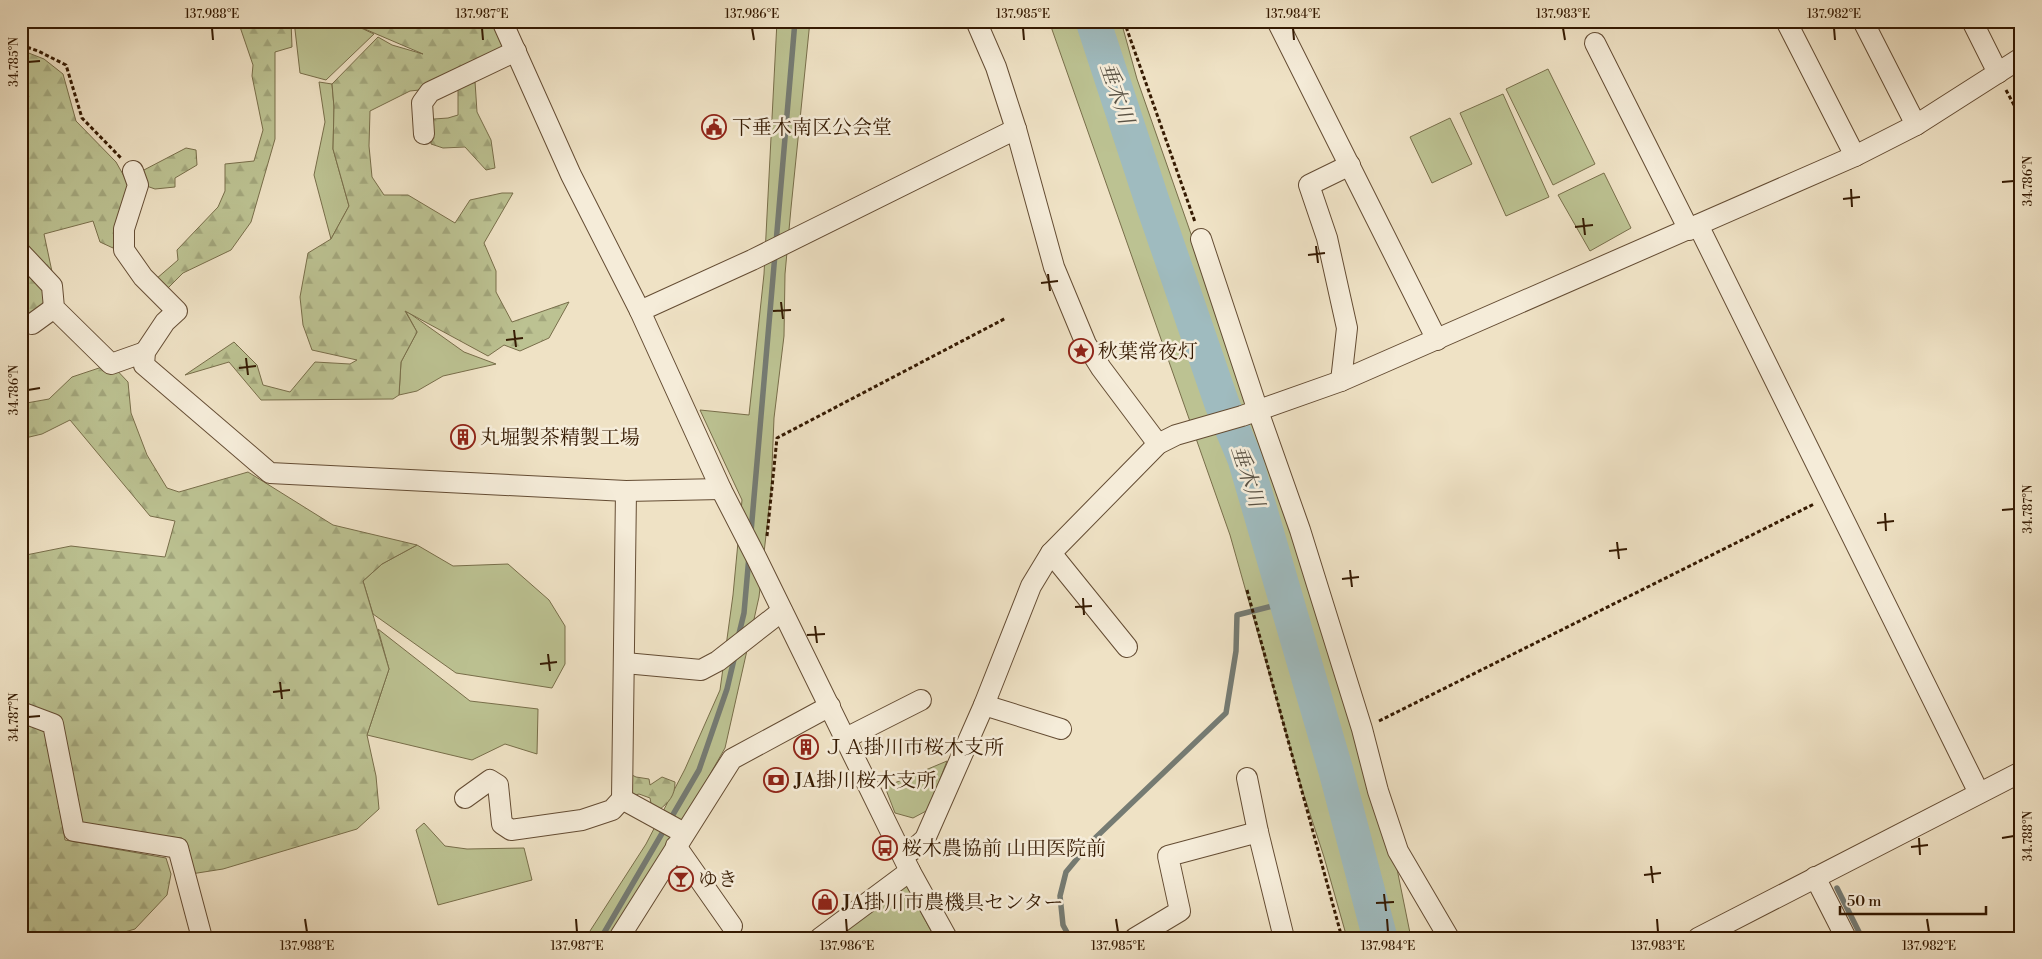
<svg xmlns="http://www.w3.org/2000/svg" width="2042" height="959" font-family="'Libre Bodoni','Noto Serif JP',serif">
  <style>
    .grass { fill: #bcc292; stroke: #786e4a }
    .forest { fill: url(#forest-firs); stroke: #786e4a }
    .water { fill: url(#water-waves); stroke: #757b73 }
    .lines { fill: none; stroke-linecap: round; stroke-linejoin: round }
    .stream { stroke: #757b73; stroke-width: 5.5 }
    .river { stroke: #9fbbbf; stroke-width: 35 }
    .minor-casing { stroke: #644c33; stroke-width: 22 }
    .path { stroke: #351a02; stroke-width: 3; stroke-dasharray: 4 2.5; stroke-linecap: butt }
    .minor { stroke: #f5ecd9; stroke-width: 20 }
    .ticks { fill: none; stroke: #351a02; stroke-width: 2 }
    .labels { text-anchor: middle; stroke-width: 5; stroke-linejoin: round; paint-order: stroke }
    .poi-label { font-size: 20px; fill: #351a02; stroke: #f5ecd9; text-anchor: start }
    .water-label { font-size: 21px; font-style: italic; fill: #5a5244; stroke: #f5ecd9 }
    .neatline { fill: none; stroke: #351a02; stroke-width: 2 }
    .ticks-label { font-size: 12px; text-anchor: middle; fill: #351a02 }
  </style>
  <defs>
    <pattern id="forest-firs" width="22" height="20" patternUnits="userSpaceOnUse" patternTransform="scale(1.25)"><rect width="22" height="20" fill="#bcc292"/><path d="M5 1l3.5 6h-7zM16 11l3.5 6h-7z" fill="#a2a67c"/></pattern>
    <pattern id="water-waves" width="16" height="10" patternUnits="userSpaceOnUse" patternTransform="scale(1.25)"><rect width="16" height="10" fill="#9fbbbf"/><path d="M0 5q4-4 8 0t8 0" fill="none" stroke="#8aa0a2"/></pattern>
  </defs>
  <rect width="100%" height="100%" fill="#efe2c5"/>
  <filter id="stains"><feTurbulence type="fractalNoise" baseFrequency=".004" numOctaves="4"/><feColorMatrix values="0 0 0 0 .2 0 0 0 0 .09 0 0 0 0 .02 0 0 0 .5 -.17"/></filter>
  <radialGradient id="worn" r=".72"><stop offset=".6" stop-color="#630" stop-opacity="0"/><stop offset="1" stop-color="#630" stop-opacity=".3"/></radialGradient>
  <!-- grass -->
  <g class="grass">
    <polygon points="294,21 346,21 374,34 326,80 300,73"/>
    <path d="M777 21H810L791 208 785 274 784 336 774 418 771 491 759 597 725 748 632 911C620 925 612 938 593 938L590 931 646 844 685 769 720 690 733 595 742 500 700 410 749 415 764 274Z"/>
    <polygon points="1049,21 1121,21 1137,79 1275,475 1395,859 1411,938 1347,938 1324,857 1301,786 1230,535"/>
    <polygon points="1548,69 1595,164 1553,185 1506,89"/>
    <polygon points="319,82 332,84 334,107 333,149 349,206 331,239 314,175 325,122"/>
    <polygon points="1503,94 1549,197 1506,216 1460,113"/>
    <polygon points="1450,118 1472,164 1432,183 1410,137"/>
    <polygon points="1604,173 1631,228 1590,251 1558,195"/>
    <polygon points="405,310 464,352 496,364 443,376 417,391 399,395 401,362 417,332"/>
    <polygon points="417,545 453,566 508,564 549,600 565,626 565,664 552,688 456,673 373,614 363,581 382,564"/>
    <polygon points="378,629 470,701 538,709 537,754 505,744 472,760 367,735 389,669"/>
    <polygon points="947,761 928,810 913,818 895,813 885,787"/>
    <polygon points="424,823 445,846 467,849 524,848 532,880 438,905 416,830"/>
    <polygon points="906,885 935,938 832,938"/>
  </g>
  <!-- forest -->
  <g class="forest">
    <polygon points="238,21 291,21 292,47 275,52 275,139 251,222 231,250 183,273 168,288 156,279 178,260 177,250 218,207 225,191 225,164 254,161 263,130 252,76 253,65"/>
    <polygon points="346,21 495,21 511,54 474,66 477,112 491,140 495,168 486,170 465,147 443,148 431,144 430,124 434,119 448,118 458,115 458,86 410,91 370,111 369,146 372,177 384,195 408,195 455,223 470,200 502,193 513,193 484,243 496,271 496,292 512,322 569,302 549,338 520,351 504,345 488,356 405,311 417,332 401,362 399,395 393,399 261,400 229,362 185,375 234,342 257,365 263,385 290,392 315,362 350,364 357,360 312,350 303,325 300,297 308,253 331,239 349,206 333,149 334,107 332,84 378,37 392,45 423,54"/>
    <polygon points="21,50 44,59 63,74 76,121 116,162 129,185 113,248 100,242 93,221 44,234 54,281 44,313 23,318 21,318 21,108 29,96 21,90"/>
    <polygon points="186,148 196,150 197,165 175,178 175,187 155,189 141,184 142,171"/>
    <polygon points="111,364 128,382 131,413 147,455 167,488 179,492 248,472 333,525 417,545 382,564 363,581 389,669 367,735 376,776 379,809 357,829 223,869 191,874 182,838 79,830 57,718 21,701 21,556 71,546 165,557 175,521 150,516 70,420 42,434 21,439 21,404 49,399 72,377"/>
    <polygon points="21,721 47,733 65,840 166,858 171,874 167,895 135,929 104,938 21,938"/>
    <path d="M628 773 636 777 649 779 650 785 662 777 675 782C675 796 669 802 659 810L652 809 650 798 639 794 632 796Z"/>
  </g>
  <!-- water -->
  <polygon class="water" points="1083,21 1095,21 1125,119"/>
  <g class="lines">
    <!-- stream -->
    <g class="stream">
      <polyline points="776,243 795,21"/>
      <polyline points="751,532 775,254"/>
      <polyline points="738,638 744,613 749,556"/>
      <polyline points="1837,888 1862,938"/>
      <polyline points="601,938 699,770 727,689 735,655"/>
      <polyline points="1070,938 1063,925 1060,896 1066,872 1091,842 1226,713 1236,651 1237,615 1288,602"/>
    </g>
    <!-- river -->
    <polyline class="river" points="1093,21 1154,207 1222,404 1245,459 1336,771 1380,938"/>
    <defs>
      <g id="minor">
        <polyline points="502,21 571,175 640,311 721,489 757,559 910,871 947,938"/>
        <polyline points="976,21 996,67 1016,129 1054,267 1086,344 1101,368 1158,444"/>
        <polyline points="1277,21 1437,340"/>
        <polyline points="1786,21 1855,156"/>
        <polyline points="1863,21 1916,125"/>
        <polyline points="1972,21 1998,73"/>
        <polyline points="1595,43 1689,230"/>
        <polyline points="424,134 422,103 430,92 516,51"/>
        <polyline points="133,171 138,185 124,229 124,250 143,277 177,311 165,322 145,352 144,365 270,473 626,491 721,489"/>
        <polyline points="1698,225 1979,793"/>
        <polyline points="1201,239 1258,411 1300,530 1362,729 1378,791 1398,851 1449,938"/>
        <polyline points="21,253 52,286 54,308 111,364 145,352"/>
        <polyline points="640,311 752,260 1016,129"/>
        <polyline points="32,324 54,308"/>
        <polyline points="1341,381 1347,328 1327,238 1309,185 1350,165"/>
        <polyline points="626,491 622,799 684,833"/>
        <polyline points="1051,553 1127,647"/>
        <polyline points="625,663 701,670 718,661 782,611"/>
        <polyline points="984,705 1061,729"/>
        <polyline points="21,712 53,724 74,831 178,848 202,938"/>
        <polyline points="846,738 921,700"/>
        <polyline points="1247,778 1258,832 1284,938"/>
        <polyline points="465,798 490,780 498,785 502,824 511,830 582,820 612,810 622,799"/>
        <polyline points="676,846 732,926"/>
        <polyline points="903,855 914,849 925,839 984,705 1031,586 1051,553 1158,444 1176,435 1242,416 1341,381 1855,156 1916,125 2021,58"/>
        <polyline points="1815,877 1846,938"/>
        <polyline points="619,938 732,759 830,706"/>
        <polyline points="820,938 910,871"/>
        <polyline points="1135,938 1180,911 1168,856 1258,832"/>
        <polyline points="1698,938 2021,772"/>
      </g>
    </defs>
    <!-- minor casing -->
    <use href="#minor" class="minor-casing"/>
    <!-- path -->
    <g class="path">
      <polyline points="1124,21 1195,222"/>
      <polyline points="21,45 38,51 66,65 82,118 121,158"/>
      <polyline points="2006,90 2021,118"/>
      <polyline points="767,536 777,438 1006,318"/>
      <polyline points="1247,590 1342,938"/>
      <polyline points="1379,721 1814,504"/>
    </g>
    <!-- minor -->
    <use href="#minor" class="minor"/>
  </g>
  <!-- ticks -->
  <path class="ticks" d="M212 28 213 40M482 28 483 40M752 28 754 40M1023 28 1024 40M1293 28 1294 40M1563 28 1565 40M1834 28 1835 40M28 62 40 61M2002 182 2014 181M1851 189 1852 207M1843 199 1860 197M1583 218 1585 235M1575 227 1593 225M1316 246 1318 263M1308 255 1325 253M1048 274 1050 291M1041 283 1058 281M781 302 783 319M773 311 791 310M514 330 516 347M506 340 523 338M246 358 248 375M239 368 256 366M28 390 40 388M2002 510 2014 509M1885 513 1886 531M1877 523 1894 521M1617 542 1619 559M1609 551 1627 549M1350 570 1352 587M1342 579 1359 577M1083 598 1084 615M1075 607 1092 606M815 626 817 643M807 635 825 634M548 654 550 671M540 664 557 662M280 682 282 699M273 692 290 690M28 717 40 716M1919 838 1920 855M2002 838 2014 836M1911 847 1928 845M1651 866 1653 883M1644 875 1661 873M1384 894 1386 911M1376 903 1394 902M305 919 307 932M576 919 577 932M846 919 847 932M1116 919 1118 932M1387 919 1388 932M1657 919 1658 932M1927 919 1929 932"/>
  <!-- icons -->
  <defs>
    <symbol id="civic-ring" viewBox="-11 -11 22 22"><circle r="9.5" fill="#f5ecd9" stroke="#8f2418" stroke-width="1.5"/><path d="M-.6-6.5H3V-4.5H.6V-3L4-1V1h2V6H-6V1h2V-1L-.6-3ZM-1.2 2.5V6h2.4V2.5Z" fill="#8f2418"/></symbol>
    <symbol id="sight-ring" viewBox="-11 -11 22 22"><circle r="9.5" fill="#f5ecd9" stroke="#8f2418" stroke-width="1.5"/><path d="M0-6L1.8-2.2L6-1.7L2.9 1.2L3.7 5.4L0 3.3L-3.7 5.4L-2.9 1.2L-6-1.7L-1.8-2.2Z" fill="#8f2418"/></symbol>
    <symbol id="building-ring" viewBox="-11 -11 22 22"><circle r="9.5" fill="#f5ecd9" stroke="#8f2418" stroke-width="1.5"/><path d="M-4-6H4V6H1V3H-1V6H-4ZM-2.5-4.3h1.7v1.8h-1.7ZM.8-4.3h1.7v1.8H.8ZM-2.5-1h1.7V.8h-1.7ZM.8-1h1.7V.8H.8Z" fill="#8f2418"/></symbol>
    <symbol id="bank-ring" viewBox="-11 -11 22 22"><circle r="9.5" fill="#f5ecd9" stroke="#8f2418" stroke-width="1.5"/><path d="M-6-4H6V4H-6ZM0-2.3a2.3 2.3 0 1 0 0 4.6a2.3 2.3 0 1 0 0-4.6Z" fill="#8f2418"/></symbol>
    <symbol id="bus-ring" viewBox="-11 -11 22 22"><circle r="9.5" fill="#f5ecd9" stroke="#8f2418" stroke-width="1.5"/><path d="M-5-6H5V4H4V6H2V4H-2V6H-4V4H-5ZM-3.5-4V0h7V-4ZM-3.5 1.2v1.5H-2V1.2ZM2 1.2v1.5H3.5V1.2Z" fill="#8f2418"/></symbol>
    <symbol id="bar-ring" viewBox="-11 -11 22 22"><circle r="9.5" fill="#f5ecd9" stroke="#8f2418" stroke-width="1.5"/><path d="M-6-5H6L.8 .8V4.5H3.5V6h-7V4.5H-.8V.8Z" fill="#8f2418"/></symbol>
    <symbol id="shop-ring" viewBox="-11 -11 22 22"><circle r="9.5" fill="#f5ecd9" stroke="#8f2418" stroke-width="1.5"/><path d="M-5-2.5h2.3a2.7 3.5 0 0 1 5.4 0H5L5.5 6h-11ZM-1.5-2.5h3a1.5 2.3 0 0 0-3 0Z" fill="#8f2418"/></symbol>
  </defs>
  <g fill-rule="evenodd">
    <use href="#civic-ring" x="700" y="113" width="28" height="28"/>
    <use href="#sight-ring" x="1067" y="337" width="28" height="28"/>
    <use href="#building-ring" x="449" y="423" width="28" height="28"/>
    <use href="#building-ring" x="792" y="733" width="28" height="28"/>
    <use href="#bank-ring" x="762" y="766" width="28" height="28"/>
    <use href="#bus-ring" x="871" y="834" width="28" height="28"/>
    <use href="#bar-ring" x="667" y="865" width="28" height="28"/>
    <use href="#shop-ring" x="811" y="888" width="28" height="28"/>
  </g>
  <g class="labels">
    <!-- poi labels -->
    <g class="poi-label">
      <text x="732" y="134">下垂木南区公会堂</text>
      <text x="1098" y="358">秋葉常夜灯</text>
      <text x="480" y="444">丸堀製茶精製工場</text>
      <text x="824" y="754">ＪＡ掛川市桜木支所</text>
      <text x="794" y="787">JA掛川桜木支所</text>
      <text x="902" y="855">桜木農協前 山田医院前</text>
      <text x="698" y="886">ゆき</text>
      <text x="842" y="909">JA掛川市農機具センター</text>
    </g>
    <!-- water labels -->
    <g class="water-label">
      <text transform="translate(1117 93) rotate(71)" y="7">垂木川</text>
      <text transform="translate(1248 476) rotate(72)" y="7">垂木川</text>
    </g>
  </g>
  <!-- margin -->
  <rect width="2042" height="959" fill="none" stroke="#efe2c5" stroke-width="55"/>
  <!-- scale -->
  <path d="M1840 906v8h146v-8" fill="none" stroke="#351a02" stroke-width="2.5"/>
  <text x="1847" y="906" font-size="15" fill="#351a02" stroke="#f5ecd9" stroke-width="4" paint-order="stroke">50 m</text>
  <rect x="28" y="28" width="1986" height="904" class="neatline"/>
  <g class="ticks-label">
    <text x="212" y="18">137.988°E</text>
    <text x="482" y="18">137.987°E</text>
    <text x="752" y="18">137.986°E</text>
    <text x="1023" y="18">137.985°E</text>
    <text x="1293" y="18">137.984°E</text>
    <text x="1563" y="18">137.983°E</text>
    <text x="1834" y="18">137.982°E</text>
    <text transform="translate(14 62) rotate(-90)" y="4">34.785°N</text>
    <text transform="translate(2028 181) rotate(-90)" y="4">34.786°N</text>
    <text transform="translate(14 390) rotate(-90)" y="4">34.786°N</text>
    <text transform="translate(2028 509) rotate(-90)" y="4">34.787°N</text>
    <text transform="translate(14 717) rotate(-90)" y="4">34.787°N</text>
    <text transform="translate(2028 836) rotate(-90)" y="4">34.788°N</text>
    <text x="307" y="950">137.988°E</text>
    <text x="577" y="950">137.987°E</text>
    <text x="847" y="950">137.986°E</text>
    <text x="1118" y="950">137.985°E</text>
    <text x="1388" y="950">137.984°E</text>
    <text x="1658" y="950">137.983°E</text>
    <text x="1929" y="950">137.982°E</text>
  </g>
  <rect width="100%" height="100%" filter="url(#stains)"/>
  <rect width="100%" height="100%" fill="url(#worn)"/>
</svg>
